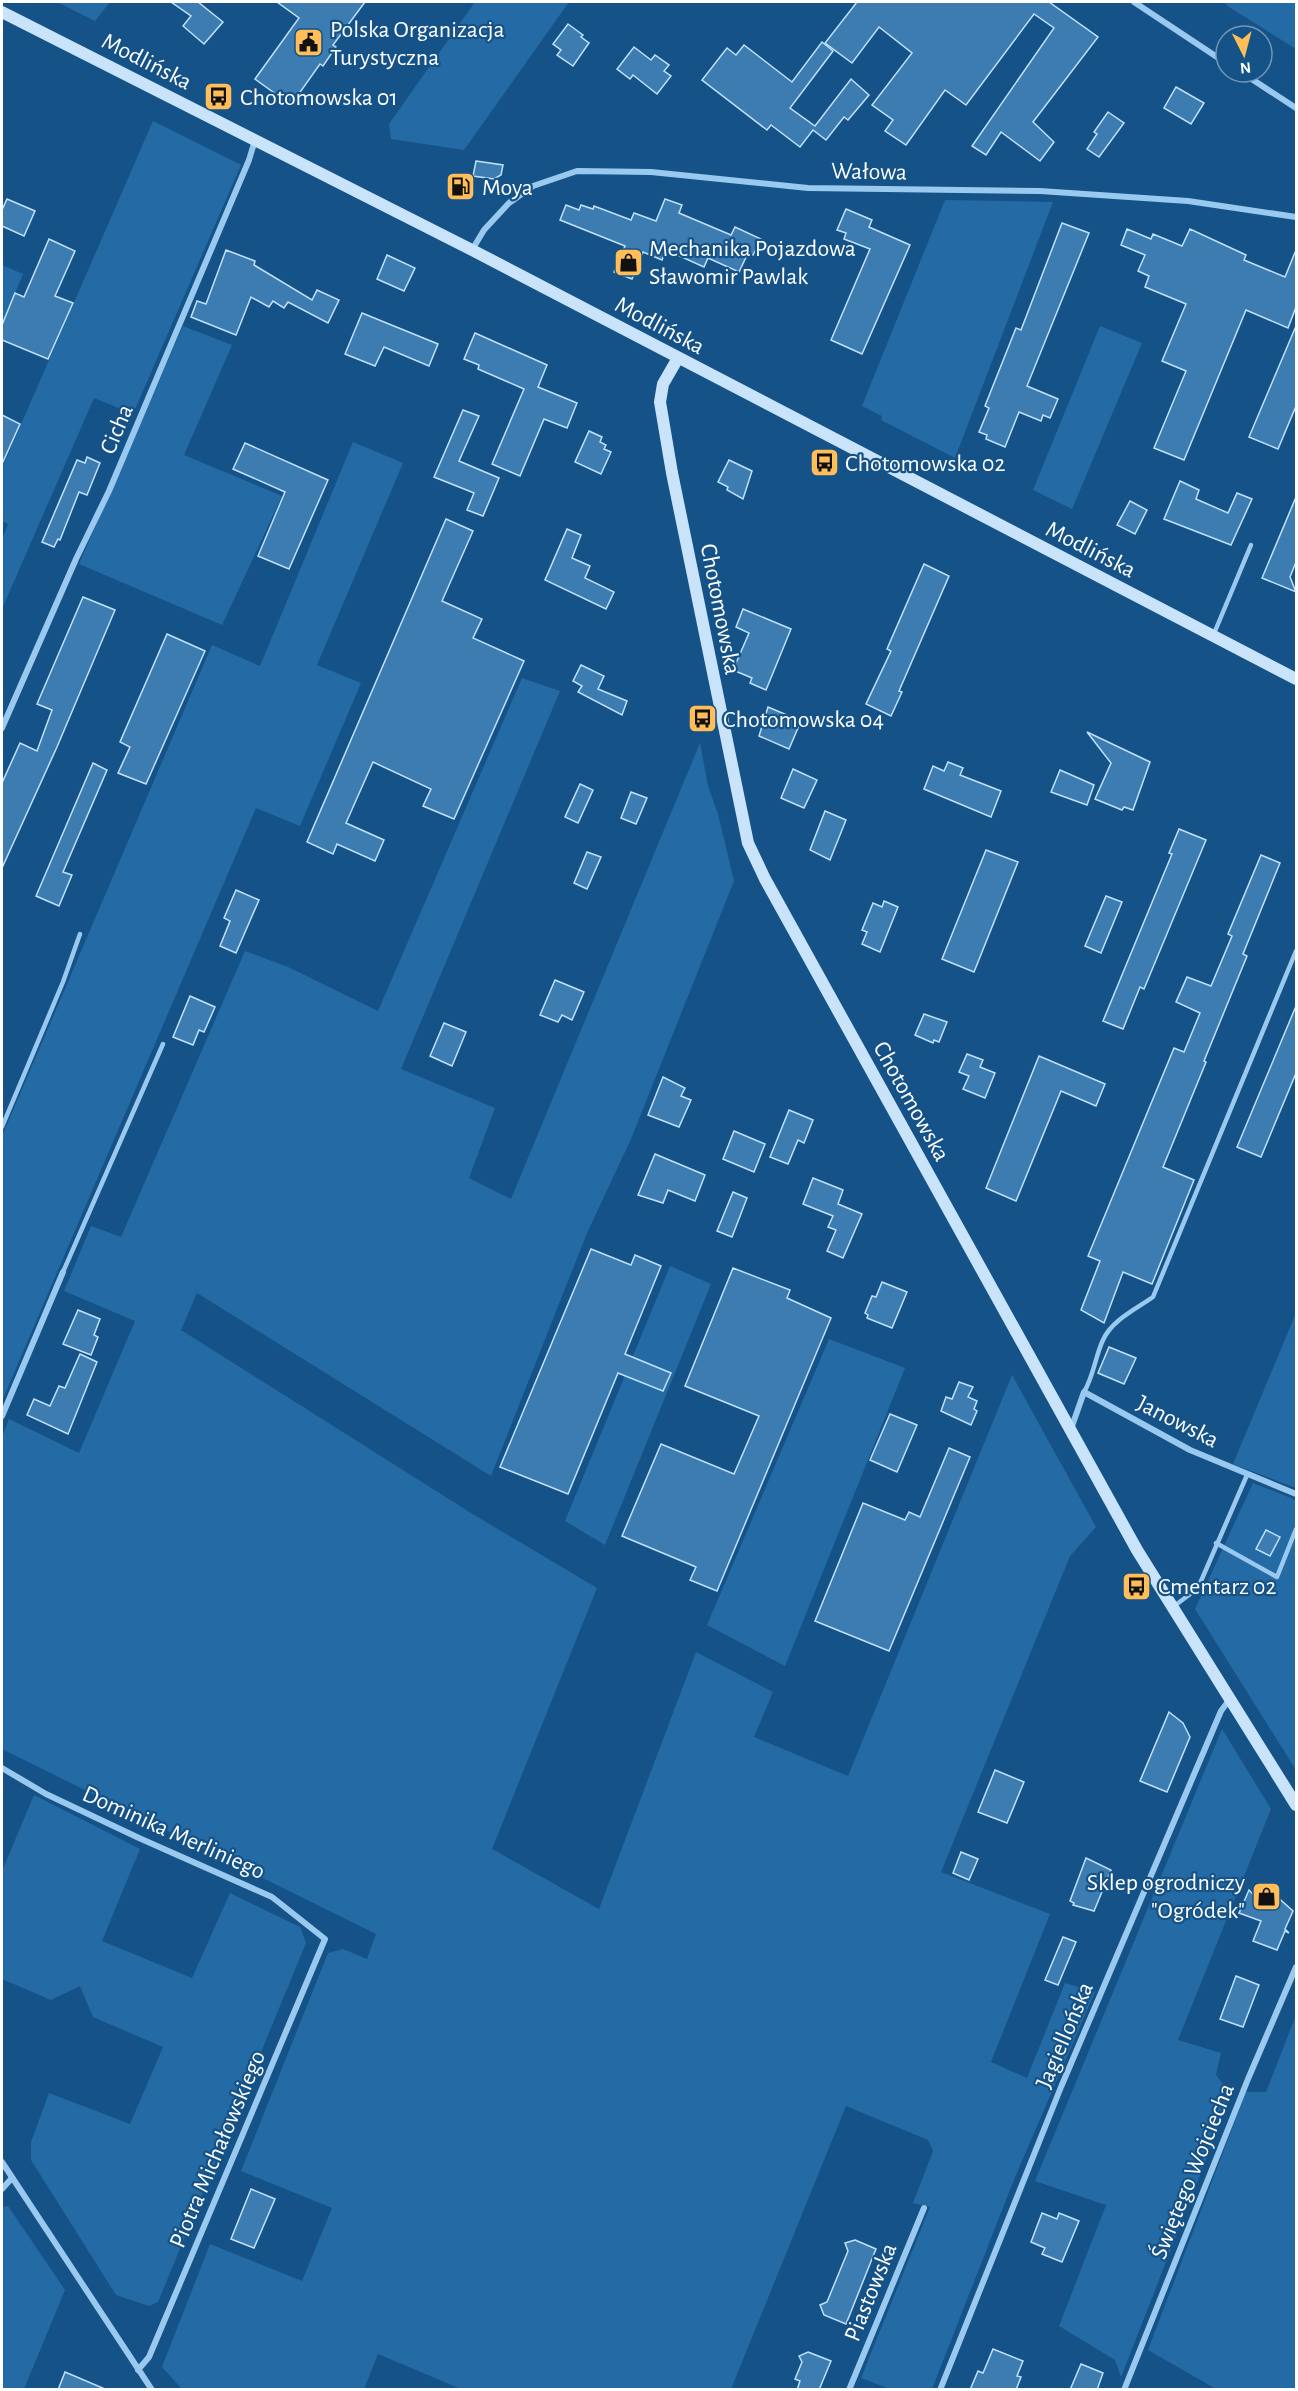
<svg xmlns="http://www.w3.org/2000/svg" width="1298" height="2391" font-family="'Alegreya Sans',sans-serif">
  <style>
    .green { fill: #246ba5 }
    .building { fill: #3d7cb1; stroke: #c0e1fb; stroke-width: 1.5 }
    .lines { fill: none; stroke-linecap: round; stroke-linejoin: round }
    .lane { stroke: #9ac9ef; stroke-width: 4.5 }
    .street { stroke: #9ac9ef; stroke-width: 6 }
    .secondary { stroke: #c8e3fa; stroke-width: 12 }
    .labels { text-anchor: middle; stroke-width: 4.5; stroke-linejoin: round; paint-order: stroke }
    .poi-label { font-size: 24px; fill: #fff; stroke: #155287; text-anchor: start }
    .street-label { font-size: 24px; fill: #fff; stroke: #155287 }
  </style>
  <rect width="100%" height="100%" fill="#155287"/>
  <!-- green -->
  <g class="green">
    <polygon points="57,2 110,2 95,21"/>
    <polygon points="475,2 569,2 464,150 391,139 389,124"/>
    <polygon points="1224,2 1296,2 1296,49 1229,7"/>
    <polygon points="153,121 241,165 133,414 94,398 2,609 2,540 8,524 2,521 2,468"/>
    <polygon points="945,200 1053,202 955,458 881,420 882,416 862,406"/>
    <polygon points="2,265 23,274 2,325"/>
    <polygon points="183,326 232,345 184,455 282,496 222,625 79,564"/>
    <polygon points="1100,326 1142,343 1072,509 1033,490"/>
    <polygon points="353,442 403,463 317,665 361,683 300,826 256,808 2,1401 2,1136 212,645 260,666"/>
    <polygon points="522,678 560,691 401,1069 495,1108 469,1178 511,1199 700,743 708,786 718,814 734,881 631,1139 587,1233 491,1476 197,1293 181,1330 471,1513 597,1588 492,1849 599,1909 696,1652 773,1692 754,1737 848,1776 1012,1375 1096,1527 1070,1556 941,1872 1050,1914 991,2062 1027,2078 1065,1983 1095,1992 1015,2177 932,2389 890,2389 861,2378 930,2207 913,2203 933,2151 928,2140 846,2106 731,2389 461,2389 378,2354 364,2389 182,2389 162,2367 210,2244 302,2281 332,2208 241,2171 328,1953 343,1949 367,1959 376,1934 2,1749 2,1437 9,1419 79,1453 135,1321 64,1291 91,1226 121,1237 245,951 288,967 378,1011"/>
    <polygon points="670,1266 711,1284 605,1545 565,1521"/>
    <polygon points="1296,1313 1296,1488 1233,1464"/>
    <polygon points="829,1339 905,1368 785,1666 707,1625"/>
    <polygon points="1253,1483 1296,1500 1296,1770 1195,1609"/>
    <polygon points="1222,1729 1271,1809 1178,2040 1221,2053 1216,2075 1226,2088 1229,2101 1121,2377 1115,2360 1059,2326 1106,2205 1035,2181"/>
    <polygon points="34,1795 140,1849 102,1941 192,1978 230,1893 300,1927 306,1943 158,2302 149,2306 116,2295 31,2160 31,2142 49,2093 130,2124 163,2047 93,2017 80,1986 51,2000 2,1979 2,1871"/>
    <polygon points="1296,2015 1296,2389 1216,2389 1148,2350 1246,2092 1266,2092"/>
    <polygon points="8,2206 65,2290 24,2389 2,2389 2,2207"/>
  </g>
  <!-- building -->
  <g class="building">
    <polygon points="171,2 198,2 223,22 204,44 183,26 191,16"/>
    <polygon points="277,2 365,2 333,45 336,47 323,66 320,64 291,105 255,79 299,18"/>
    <polygon points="857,2 1049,2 1098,37 1033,122 1054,142 1040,161 1001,132 986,155 972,146 1054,28 1034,14 966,105 945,90 906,145 885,131 893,120 872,105 912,53 879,27 852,63 825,43"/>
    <polygon points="568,24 583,35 581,37 589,43 573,66 557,55 561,50 553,44"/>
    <polygon points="822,42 833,51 790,108 815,126 851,79 869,95 848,120 844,117 826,140 813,130 800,147 771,125 767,130 702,80 727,48 736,55 744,45 792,82"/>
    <polygon points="634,47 651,60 655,55 669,65 664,71 671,76 657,94 633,75 630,79 617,69"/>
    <polygon points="1176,87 1204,103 1191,124 1164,108"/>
    <polygon points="1108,112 1124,123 1099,157 1087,149 1097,134 1094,132"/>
    <polygon points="476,161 503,165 501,175 494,179 473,176"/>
    <polygon points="7,199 35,211 24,236 2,226 2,210"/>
    <polygon points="665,199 682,205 679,213 731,235 735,227 761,239 753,255 748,253 739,272 708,258 704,267 666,250 662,260 643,252 632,279 614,272 625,246 560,220 566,205 579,210 581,205 593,209 594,206 631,220 634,213 656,221"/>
    <polygon points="846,209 872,220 869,227 910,245 862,354 831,340 870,249 844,239 846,233 837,230"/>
    <polygon points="1062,223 1089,233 1027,386 1058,399 1050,418 1043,415 1041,421 1019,412 1005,447 986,439 987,435 979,432 989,408 985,406 1016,328 1021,330"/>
    <polygon points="1127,229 1151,239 1153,234 1182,246 1190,229 1246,255 1244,260 1285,277 1296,250 1296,307 1288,328 1246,310 1184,460 1154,448 1186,371 1162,361 1186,304 1145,287 1149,276 1138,271 1145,255 1121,245"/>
    <polygon points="49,239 75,251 55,296 73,303 48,359 2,340 2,325 15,293 24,297"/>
    <polygon points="226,250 255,261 254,265 312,300 317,290 339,300 328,323 288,302 284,308 273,301 269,307 251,297 236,335 191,317 197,301 206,304"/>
    <polygon points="387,255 415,268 404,291 377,279"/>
    <polygon points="362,313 438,344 429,366 384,347 375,366 345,354"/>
    <polygon points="1296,326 1296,406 1278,449 1249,437"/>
    <polygon points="475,333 547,365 538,387 577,403 567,428 544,419 520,476 492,464 524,389 478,369 479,365 464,359"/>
    <polygon points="463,410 479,416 459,461 499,478 483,516 467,510 474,493 434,477"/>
    <polygon points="2,415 20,424 2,464"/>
    <polygon points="589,431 602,437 600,442 606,445 604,449 611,452 601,474 575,462"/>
    <polygon points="245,443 328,480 289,569 258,556 285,492 233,469"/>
    <polygon points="87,457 100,463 87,495 79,492 60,540 58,539 54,547 42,542 77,460 85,463"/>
    <polygon points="729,460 752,471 743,499 727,490 728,487 718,482"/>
    <polygon points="1180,481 1199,490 1196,499 1228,513 1237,493 1252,499 1231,545 1164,519"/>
    <polygon points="1296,497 1296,562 1290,577 1296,592 1262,578"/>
    <polygon points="1130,501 1147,510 1135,534 1117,525"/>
    <polygon points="446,519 473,531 442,601 482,619 473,638 524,661 454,819 423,806 431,789 373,762 346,823 384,840 375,861 337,844 333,854 307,842"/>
    <polygon points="567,529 581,535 572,558 590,566 585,578 614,592 606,609 545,580"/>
    <polygon points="924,564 949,576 899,691 902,692 891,716 866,704 891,651 887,649"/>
    <polygon points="83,597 115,610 57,747 2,868 2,783 20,743 37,751 52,710 37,704"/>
    <polygon points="743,609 791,629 766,690 750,683 752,678 733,670 749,633 736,627"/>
    <polygon points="167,634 205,651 146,784 118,773 130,747 120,742"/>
    <polygon points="581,665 604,676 598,689 627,701 622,715 578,692 582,686 573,681"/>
    <polygon points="768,707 801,721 789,749 759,736"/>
    <polygon points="1087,732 1150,762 1133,810 1124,807 1122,810 1095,799 1111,763"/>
    <polygon points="948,762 963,768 960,775 1001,791 991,817 924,789 933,766 944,771"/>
    <polygon points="93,763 107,770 63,872 72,875 59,906 36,896"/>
    <polygon points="793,769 817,780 804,808 781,798"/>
    <polygon points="1060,770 1094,785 1087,805 1051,792"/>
    <polygon points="580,784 593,790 578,823 565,817"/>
    <polygon points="631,792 647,798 636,824 621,818"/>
    <polygon points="825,811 846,820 830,860 810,850"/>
    <polygon points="1179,829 1206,840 1144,989 1140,987 1123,1029 1103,1021 1172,854 1169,853"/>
    <polygon points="986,850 1018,862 974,972 942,959"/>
    <polygon points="587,852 601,857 587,889 574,883"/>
    <polygon points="1261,855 1280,863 1243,954 1247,956 1204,1061 1206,1062 1163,1167 1194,1180 1152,1284 1123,1272 1104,1323 1081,1310 1100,1261 1088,1256 1174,1048 1184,1052 1200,1013 1176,1002 1187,977 1211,986 1232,936 1228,934"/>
    <polygon points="236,890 259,900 236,953 220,946 230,921 224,918"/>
    <polygon points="1106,896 1122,902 1101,953 1085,946"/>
    <polygon points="884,901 898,907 880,952 862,944 867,932 862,930 873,903 882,907"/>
    <polygon points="555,980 584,992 572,1020 562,1015 558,1022 540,1015"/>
    <polygon points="190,996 215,1007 204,1032 199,1030 193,1045 173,1037"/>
    <polygon points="1296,1006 1296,1073 1261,1157 1237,1147"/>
    <polygon points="924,1014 947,1022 939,1042 934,1040 933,1043 915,1035"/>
    <polygon points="444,1023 466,1032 452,1066 430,1056"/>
    <polygon points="967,1054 983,1060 980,1067 995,1073 985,1098 963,1089 969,1076 959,1072"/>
    <polygon points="1039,1056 1105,1084 1096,1106 1061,1091 1016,1201 986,1188"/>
    <polygon points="663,1077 685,1088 681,1096 691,1100 679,1127 648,1115"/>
    <polygon points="789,1110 813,1120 804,1143 798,1140 788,1164 770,1157"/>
    <polygon points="734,1131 765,1144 754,1172 723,1159"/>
    <polygon points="655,1154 705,1175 695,1201 668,1190 663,1203 638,1195"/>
    <polygon points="813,1178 843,1190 838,1204 862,1214 843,1258 827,1251 836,1230 828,1227 833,1216 803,1204"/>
    <polygon points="733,1192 747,1198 732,1237 717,1231"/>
    <polygon points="591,1249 631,1265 635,1255 661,1266 625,1354 671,1373 663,1391 618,1373 568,1494 500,1467"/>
    <polygon points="733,1268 790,1290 787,1298 831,1318 717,1591 690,1580 696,1567 622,1536 661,1444 734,1474 759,1416 685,1386"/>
    <polygon points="882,1282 907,1292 892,1328 867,1318 868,1315 865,1313 872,1296 876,1297"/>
    <polygon points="78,1310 100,1319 94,1335 98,1337 91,1355 63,1344"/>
    <polygon points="1109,1347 1136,1358 1124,1384 1098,1373"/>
    <polygon points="80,1354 97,1362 68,1434 27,1415 34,1399 50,1406 59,1386 65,1388"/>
    <polygon points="959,1382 973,1387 968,1397 977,1401 974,1409 977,1411 971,1425 941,1411 946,1397 952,1399"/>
    <polygon points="890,1414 917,1425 897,1472 870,1460"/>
    <polygon points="949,1448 970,1457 889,1651 815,1621 863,1503 905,1520 909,1512 920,1517"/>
    <polygon points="1266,1530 1280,1537 1270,1556 1256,1549"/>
    <polygon points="1169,1712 1183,1723 1190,1737 1167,1792 1140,1781"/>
    <polygon points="995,1770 1024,1782 1007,1823 978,1812"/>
    <polygon points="961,1852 978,1859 969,1880 953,1873"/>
    <polygon points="1086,1858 1111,1870 1094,1911 1073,1905 1074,1903 1070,1901"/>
    <polygon points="1249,1890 1261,1903 1266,1892 1275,1895 1293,1911 1285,1929 1289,1933 1285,1931 1277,1950 1253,1941 1261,1921 1239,1913"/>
    <polygon points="1063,1937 1076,1942 1058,1985 1045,1980"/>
    <polygon points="1236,1976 1259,1985 1243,2027 1220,2019"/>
    <polygon points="251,2189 275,2199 254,2248 231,2239"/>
    <polygon points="1042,2213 1057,2219 1059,2213 1079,2221 1062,2262 1042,2254 1045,2248 1031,2242"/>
    <polygon points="855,2240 876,2249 846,2324 824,2315 820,2305 827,2302 848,2251 845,2243"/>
    <polygon points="993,2349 1023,2361 1017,2376 1021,2377 1016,2390 970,2390 978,2371 983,2373"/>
    <polygon points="808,2352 831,2361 819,2390 797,2390 800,2381 795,2379 802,2362 799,2356"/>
    <polygon points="1081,2364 1103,2373 1097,2390 1070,2390"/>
    <polygon points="65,2372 105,2389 105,2390 58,2390"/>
  </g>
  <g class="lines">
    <!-- lane -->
    <g class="lane">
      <polyline points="1213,636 1251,545"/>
      <polyline points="2,1127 63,982 80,934"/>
      <polyline points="63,1272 163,1044"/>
      <path d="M1084 1392C1094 1375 1095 1357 1103 1340 1112 1320 1136 1309 1153 1297L1296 951"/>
      <polyline points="1216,1543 1277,1577 1296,1529"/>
      <polyline points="1173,1607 1198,1588 1247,1475"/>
    </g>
    <!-- street -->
    <g class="street">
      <polyline points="1134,2 1226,63"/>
      <polyline points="1241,72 1296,108"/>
      <polyline points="472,250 484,230 509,203 533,186 577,171 651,172 808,188 1040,191 1188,201 1296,217"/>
      <polyline points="2,728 76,559 109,491 249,160 255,140"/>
      <polyline points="2,1416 63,1272"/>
      <polyline points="1071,1429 1084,1392 1190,1450 1296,1494"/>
      <polyline points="2,1768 46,1794 139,1838 272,1897 325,1939 149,2357 138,2370"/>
      <polyline points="2,2162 152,2390"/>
      <polyline points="2,2189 12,2178"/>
      <polyline points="849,2390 924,2208"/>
      <polyline points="940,2390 1061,2087 1221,1711 1230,1699"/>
      <polyline points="1124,2390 1248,2079 1296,1967"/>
    </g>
    <!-- secondary -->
    <g class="secondary">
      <polyline points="2,12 472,250 1296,679"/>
      <polyline points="678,358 663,384 660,402 672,473 748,843 765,879 1137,1550 1296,1805"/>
    </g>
  </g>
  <!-- icons -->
  <defs>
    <symbol id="civic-square" viewBox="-11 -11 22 22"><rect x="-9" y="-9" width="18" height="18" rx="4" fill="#ffbe58" stroke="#155287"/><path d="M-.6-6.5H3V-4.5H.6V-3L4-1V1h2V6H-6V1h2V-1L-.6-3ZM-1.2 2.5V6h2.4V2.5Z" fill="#111"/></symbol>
    <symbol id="bus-square" viewBox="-11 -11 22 22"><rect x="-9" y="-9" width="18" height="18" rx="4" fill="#ffbe58" stroke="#155287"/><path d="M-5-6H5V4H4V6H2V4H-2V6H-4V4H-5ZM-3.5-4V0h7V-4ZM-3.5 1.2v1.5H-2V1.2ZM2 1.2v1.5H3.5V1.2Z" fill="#111"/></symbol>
    <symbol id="fuel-square" viewBox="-11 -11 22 22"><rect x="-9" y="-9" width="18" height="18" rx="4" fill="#ffbe58" stroke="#155287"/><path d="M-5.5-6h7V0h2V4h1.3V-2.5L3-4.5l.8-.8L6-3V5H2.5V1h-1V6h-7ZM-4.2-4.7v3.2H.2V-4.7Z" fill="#111"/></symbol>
    <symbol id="shop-square" viewBox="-11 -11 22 22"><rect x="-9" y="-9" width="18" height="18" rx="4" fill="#ffbe58" stroke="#155287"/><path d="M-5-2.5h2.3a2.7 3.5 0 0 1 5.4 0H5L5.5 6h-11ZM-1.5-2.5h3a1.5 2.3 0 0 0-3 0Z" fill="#111"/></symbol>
  </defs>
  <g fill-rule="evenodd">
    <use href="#civic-square" x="292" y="26" width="33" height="33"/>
    <use href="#bus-square" x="202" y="80" width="33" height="33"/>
    <use href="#fuel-square" x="444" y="170" width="33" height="33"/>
    <use href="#shop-square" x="612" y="246" width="33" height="33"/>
    <use href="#bus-square" x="808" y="446" width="33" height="33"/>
    <use href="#bus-square" x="686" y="702" width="33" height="33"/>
    <use href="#bus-square" x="1120" y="1570" width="33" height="33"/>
    <use href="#shop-square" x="1250" y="1880" width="33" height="33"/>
  </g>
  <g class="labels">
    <!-- poi labels -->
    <g class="poi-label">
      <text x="330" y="37">Polska Organizacja<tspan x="330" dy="28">Turystyczna</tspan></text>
      <text x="240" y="105">Chotomowska 01</text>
      <text x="482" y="195">Moya</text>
      <text x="649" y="256">Mechanika Pojazdowa<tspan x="649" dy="28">Sławomir Pawlak</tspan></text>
      <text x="845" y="471">Chotomowska 02</text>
      <text x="723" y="727">Chotomowska 04</text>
      <text x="1158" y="1594">Cmentarz 02</text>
      <text x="1245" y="1890" text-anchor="end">Sklep ogrodniczy<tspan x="1245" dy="28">"Ogródek"</tspan></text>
    </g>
    <!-- street labels -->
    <g class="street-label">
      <text transform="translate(147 61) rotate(27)" y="8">Modlińska</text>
      <text transform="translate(869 171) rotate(1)" y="8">Wałowa</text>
      <text transform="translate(660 325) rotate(28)" y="8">Modlińska</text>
      <text transform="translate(116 429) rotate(-67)" y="8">Cicha</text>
      <text transform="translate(1091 549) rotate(27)" y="8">Modlińska</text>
      <text transform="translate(721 609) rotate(79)" y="8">Chotomowska</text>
      <text transform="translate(912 1101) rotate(61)" y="8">Chotomowska</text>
      <text transform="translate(1178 1421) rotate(27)" y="8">Janowska</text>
      <text transform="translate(174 1832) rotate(24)" y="8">Dominika Merliniego</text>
      <text transform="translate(1064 2035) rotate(-67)" y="8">Jagiellońska</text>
      <text transform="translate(217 2149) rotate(-67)" y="8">Piotra Michałowskiego</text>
      <text transform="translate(1192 2171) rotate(-68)" y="8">Świętego Wojciecha</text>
      <text transform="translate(870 2292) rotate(-68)" y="8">Piastowska</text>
    </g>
  </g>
  <!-- border -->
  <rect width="1298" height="2391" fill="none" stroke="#ffffff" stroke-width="6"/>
  <!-- north arrow -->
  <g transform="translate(1244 54) rotate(174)"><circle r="28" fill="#155287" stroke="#7397b7" stroke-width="1.5"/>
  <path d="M0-4.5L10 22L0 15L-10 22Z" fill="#ffbe58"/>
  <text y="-9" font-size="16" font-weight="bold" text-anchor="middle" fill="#ffffff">N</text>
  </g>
</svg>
